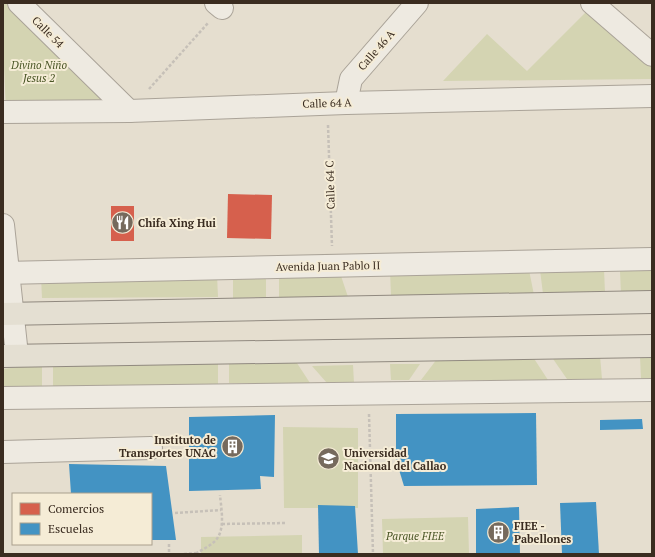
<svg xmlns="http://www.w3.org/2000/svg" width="655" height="557" font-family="'PT Serif',serif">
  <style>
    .green { fill: #d4d4b2 }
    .shops { fill: #d6604d }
    .schools { fill: #4393c3 }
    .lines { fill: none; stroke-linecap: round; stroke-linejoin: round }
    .minor-casing { stroke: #aaa398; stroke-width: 24 }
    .major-casing { stroke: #90897f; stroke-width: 24 }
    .path { stroke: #c6c0b8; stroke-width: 2.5; stroke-dasharray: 3 2; stroke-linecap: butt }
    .minor { stroke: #eeeae1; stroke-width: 22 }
    .major { stroke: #e4dfd2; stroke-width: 22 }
    .labels { text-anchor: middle; stroke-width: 4; stroke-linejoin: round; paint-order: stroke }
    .street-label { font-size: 11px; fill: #3a2c20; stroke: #f5ecd6 }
    .park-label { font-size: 11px; font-style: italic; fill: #4a5626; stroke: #f5ecd6 }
    .poi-label { font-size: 11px; font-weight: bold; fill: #3a2c20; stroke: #f5ecd6; text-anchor: start }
  </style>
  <rect width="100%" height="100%" fill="#e5decf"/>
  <!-- green -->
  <g class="green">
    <polygon points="3,3 20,3 114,98 6,112 3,43"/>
    <polygon points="592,6 652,59 652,79 443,81 487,34 527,71"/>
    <polygon points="604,269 605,293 543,294 540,270"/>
    <polygon points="529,270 534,295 391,295 390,271"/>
    <polygon points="652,270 652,293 621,294 620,271"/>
    <polygon points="340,273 348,297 279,298 279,274"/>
    <polygon points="233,274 266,274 266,297 233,298"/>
    <polygon points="217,275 218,297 42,298 41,277"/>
    <polygon points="551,356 600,356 602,379 567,379"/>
    <polygon points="640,356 652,356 652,379 641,379"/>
    <polygon points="533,357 548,380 421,380 437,359"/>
    <polygon points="295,360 310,383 229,383 229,361"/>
    <polygon points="218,361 218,384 53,387 53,363"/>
    <polygon points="42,364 42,387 4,387 3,369"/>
    <polygon points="390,364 420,364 409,380 391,380"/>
    <polygon points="353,365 354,383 327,383 312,366"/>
    <polygon points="283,427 358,428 358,508 284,508"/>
    <polygon points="468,517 469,554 383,554 382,519"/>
    <polygon points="302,535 302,554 201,554 201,537"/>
  </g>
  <!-- shops -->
  <g class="shops">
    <polygon points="228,194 272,195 271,239 227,238"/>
    <rect x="111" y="206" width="23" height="35"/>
  </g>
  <!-- schools -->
  <g class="schools">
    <polygon points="536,413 537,485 404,486 396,460 396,414"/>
    <polygon points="275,415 274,477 260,476 261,489 189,491 189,417"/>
    <polygon points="642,419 643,429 600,430 600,420"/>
    <polygon points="69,464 166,466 176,540 151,540 151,494 71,494"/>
    <polygon points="596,502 599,554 562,554 560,503"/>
    <polygon points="318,505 355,506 358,554 319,554"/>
    <polygon points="519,507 520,554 476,554 476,509"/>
  </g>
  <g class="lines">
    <defs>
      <g id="minor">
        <polyline points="19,3 129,111"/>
        <polyline points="216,3 222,8"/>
        <polyline points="592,3 652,55"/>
        <polyline points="346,103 351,79 417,3"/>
        <polyline points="3,112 129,111 346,103 652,96"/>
        <polyline points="3,225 17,355"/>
        <polyline points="3,273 652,259"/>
        <polyline points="3,398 652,390"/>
        <polyline points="3,452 151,448"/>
      </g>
      <g id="major">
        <polyline points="3,314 652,302"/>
        <polyline points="3,356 652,346"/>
      </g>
    </defs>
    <!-- minor casing -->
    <use href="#minor" class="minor-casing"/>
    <!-- major casing -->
    <use href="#major" class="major-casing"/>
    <!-- path -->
    <g class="path">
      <polyline points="149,89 208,23"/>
      <polyline points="328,125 332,246"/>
      <polyline points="369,414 373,554"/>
      <polyline points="175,513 221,510"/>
      <polyline points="222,524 285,523"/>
      <polyline points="169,544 169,554"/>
      <polyline points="184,554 197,553"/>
      <path d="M198 554 197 553C203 549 210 546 215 541 226 530 221 508 220 495"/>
    </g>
    <!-- minor -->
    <use href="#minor" class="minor"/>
    <!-- major -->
    <use href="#major" class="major"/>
  </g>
  <!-- icons -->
  <defs>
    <symbol id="restaurant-disc" viewBox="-11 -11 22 22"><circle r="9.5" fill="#766a5d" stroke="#f5ecd6"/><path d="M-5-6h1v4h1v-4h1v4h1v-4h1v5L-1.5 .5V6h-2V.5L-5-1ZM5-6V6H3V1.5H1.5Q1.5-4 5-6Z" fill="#fff"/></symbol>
    <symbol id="building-disc" viewBox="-11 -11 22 22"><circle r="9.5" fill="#766a5d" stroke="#f5ecd6"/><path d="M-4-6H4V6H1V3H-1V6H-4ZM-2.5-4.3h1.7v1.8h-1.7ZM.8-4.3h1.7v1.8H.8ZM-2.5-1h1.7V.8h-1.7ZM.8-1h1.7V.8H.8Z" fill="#fff"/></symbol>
    <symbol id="university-disc" viewBox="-11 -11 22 22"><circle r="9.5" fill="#766a5d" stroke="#f5ecd6"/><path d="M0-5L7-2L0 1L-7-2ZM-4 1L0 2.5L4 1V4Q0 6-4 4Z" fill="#fff"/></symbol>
  </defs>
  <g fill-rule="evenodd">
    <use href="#restaurant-disc" x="110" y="210" width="25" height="25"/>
    <use href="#building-disc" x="220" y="434" width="25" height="25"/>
    <use href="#university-disc" x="316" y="446" width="25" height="25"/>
    <use href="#building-disc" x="486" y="520" width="25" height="25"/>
  </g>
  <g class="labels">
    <!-- street labels -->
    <g class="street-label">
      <text transform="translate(48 32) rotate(45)" y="4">Calle 54</text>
      <text transform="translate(376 50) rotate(-49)" y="4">Calle 46 A</text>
      <text transform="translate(327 103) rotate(-2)" y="4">Calle 64 A</text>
      <text transform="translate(330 185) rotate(-92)" y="4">Calle 64 C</text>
      <text transform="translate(328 266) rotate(-1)" y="4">Avenida Juan Pablo II</text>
    </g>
    <!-- park labels -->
    <g class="park-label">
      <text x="39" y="69">Divino Niño<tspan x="39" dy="13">Jesus 2</tspan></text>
      <text x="415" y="540">Parque FIEE</text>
    </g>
    <!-- poi labels -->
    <g class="poi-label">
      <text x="138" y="227">Chifa Xing Hui</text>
      <text x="216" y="444" text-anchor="end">Instituto de<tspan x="216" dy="13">Transportes UNAC</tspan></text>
      <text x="344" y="457">Universidad<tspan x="344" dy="13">Nacional del Callao</tspan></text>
      <text x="514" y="530">FIEE -<tspan x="514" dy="13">Pabellones</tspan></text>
    </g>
  </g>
  <!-- border -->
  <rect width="655" height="557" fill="none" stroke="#3a2c20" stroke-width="8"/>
  <!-- legend -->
  <rect x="12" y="493" width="140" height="52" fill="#f5ecd6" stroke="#aa9f8d"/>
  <rect x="20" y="503" width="20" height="12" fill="#d6604d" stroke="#aa9f8d"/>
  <text x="48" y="513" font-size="12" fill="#3a2c20">Comercios</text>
  <rect x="20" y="523" width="20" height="12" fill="#4393c3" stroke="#aa9f8d"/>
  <text x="48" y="533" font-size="12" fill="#3a2c20">Escuelas</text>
</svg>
